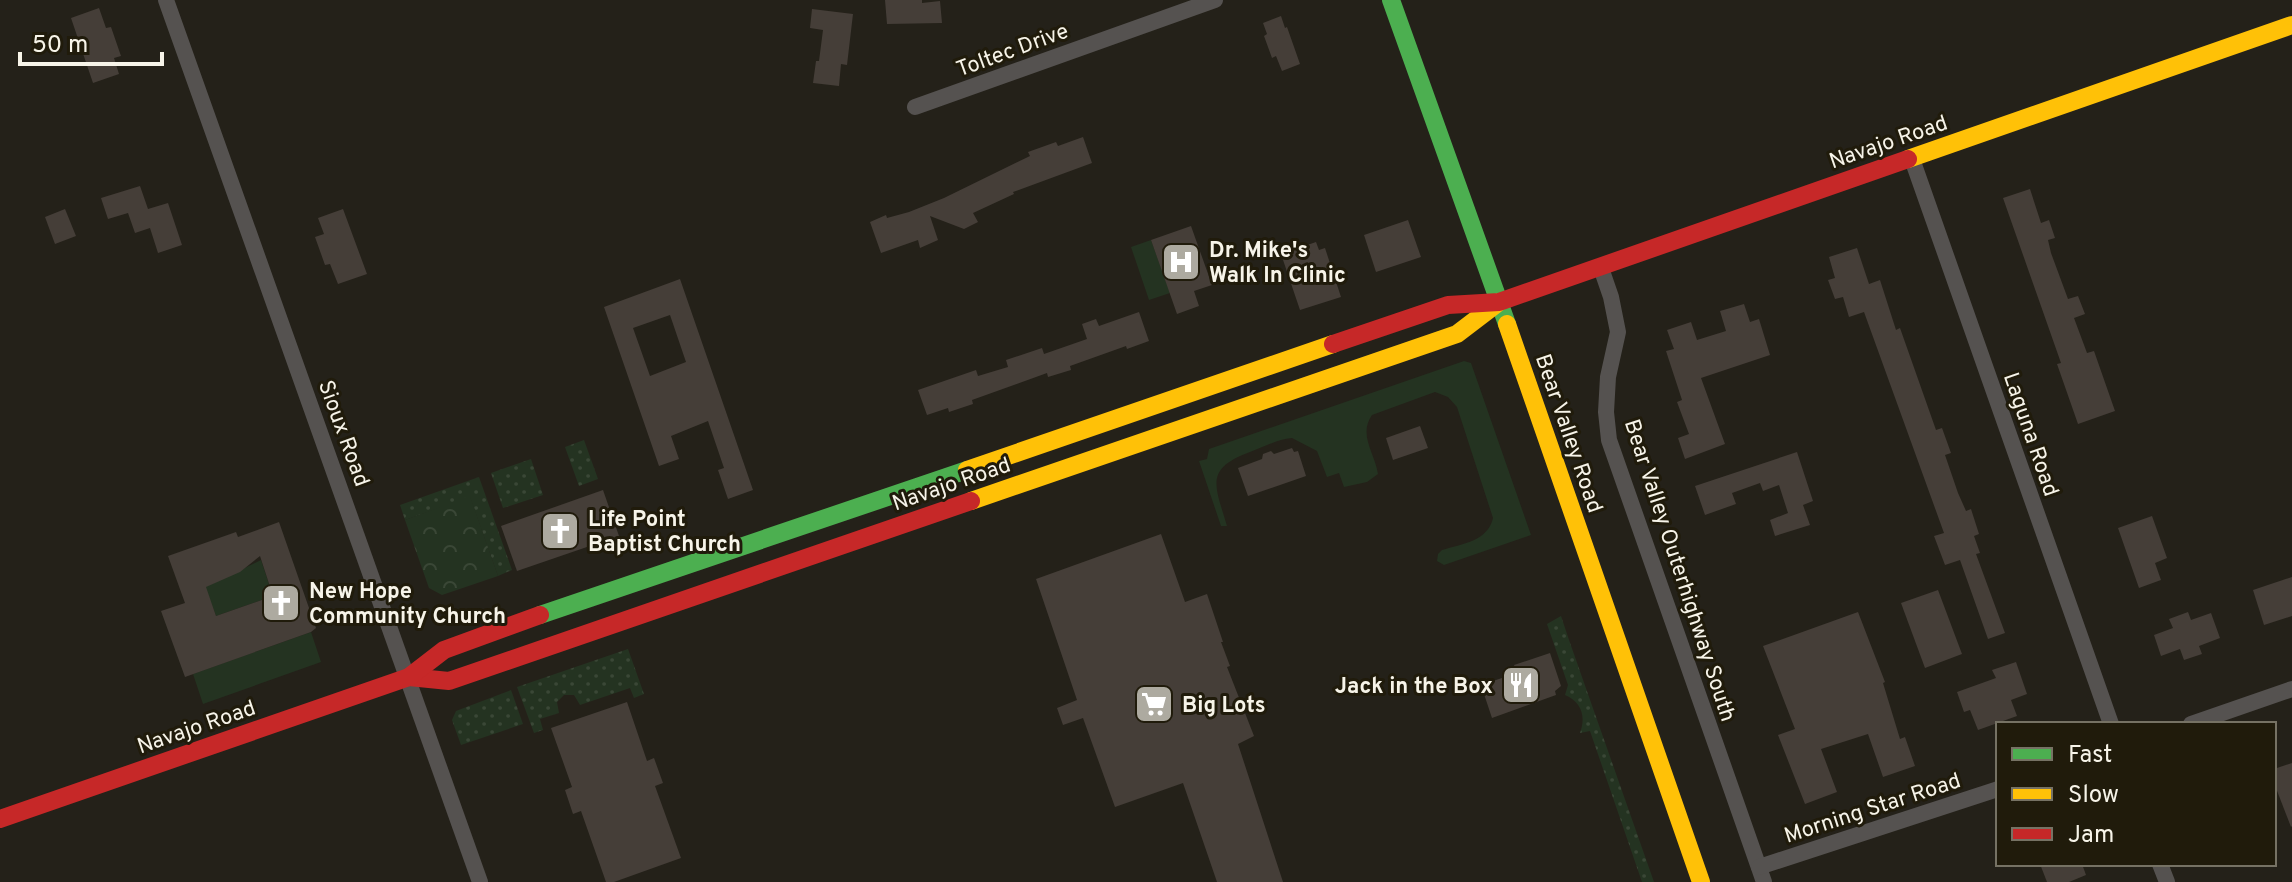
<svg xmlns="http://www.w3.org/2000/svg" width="2292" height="882" font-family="Overpass,sans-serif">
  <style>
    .grass { fill: url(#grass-dots) }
    .park { fill: url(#park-crowns) }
    .garden { fill: #243321 }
    .building { fill: #453e38; fill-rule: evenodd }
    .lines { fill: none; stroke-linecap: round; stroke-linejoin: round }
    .street { stroke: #555250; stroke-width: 16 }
    .fast { stroke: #4caf50; stroke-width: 18 }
    .slow { stroke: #ffc107; stroke-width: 18 }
    .jam { stroke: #c62828; stroke-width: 18 }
    .labels { text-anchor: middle; stroke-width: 6; stroke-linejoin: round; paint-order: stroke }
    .street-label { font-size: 22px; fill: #f7f4e9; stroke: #201b0b }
    .poi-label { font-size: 22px; font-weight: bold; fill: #f7f4e9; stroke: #201b0b; text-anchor: start }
  </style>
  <defs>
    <pattern id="grass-dots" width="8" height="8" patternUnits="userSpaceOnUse" patternTransform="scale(2)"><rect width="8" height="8" fill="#243321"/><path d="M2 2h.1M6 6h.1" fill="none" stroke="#3a4736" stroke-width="1.8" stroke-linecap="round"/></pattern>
    <pattern id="park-crowns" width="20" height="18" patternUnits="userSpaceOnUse" patternTransform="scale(2)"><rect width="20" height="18" fill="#243321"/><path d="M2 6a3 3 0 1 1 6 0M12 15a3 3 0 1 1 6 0" fill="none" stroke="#3a4736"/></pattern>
  </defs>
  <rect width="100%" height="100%" fill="#242119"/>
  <!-- grass -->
  <g class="grass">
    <polygon points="584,440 598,479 579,486 565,447"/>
    <polygon points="531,459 543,495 503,508 491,473"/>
    <polygon points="479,477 512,570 498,576 470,497 405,520 400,505"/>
    <path d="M1561 616 1569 640 1654 882H1642L1590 731 1580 733C1586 717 1582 702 1565 695L1568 685 1547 624Z"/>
    <polygon points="628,649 644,694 634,698 630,688 580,705 574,695 564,695 557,702 559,713 540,719 543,730 534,733 517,687"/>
    <polygon points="511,690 523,724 461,745 452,720 456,711"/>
  </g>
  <!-- park -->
  <polygon class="park" points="470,496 498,576 442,595 429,588 405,520"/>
  <!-- garden -->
  <g class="garden">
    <polygon points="1151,240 1170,293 1149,300 1131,247"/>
    <path d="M1464 361 1471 363 1531 535 1444 565 1437 561 1438 554 1442 550C1462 544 1488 541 1493 518L1457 407 1448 397 1435 392 1372 415C1358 435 1375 453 1378 474L1367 482 1344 487 1339 473 1327 477 1317 451 1292 438C1278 439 1264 447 1250 452 1204 469 1215 485 1227 526H1221L1199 461 1207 459 1209 449Z"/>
    <polygon points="261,560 273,596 216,616 205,587"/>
    <polygon points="311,632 321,662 203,704 193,674"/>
  </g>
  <!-- building -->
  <g class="building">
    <polygon points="885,0 922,0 922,3 940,1 942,23 887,24"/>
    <polygon points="99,8 106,28 111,27 121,56 114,58 119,74 93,83 71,18"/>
    <polygon points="812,9 853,14 847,65 841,64 839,86 813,83 816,61 819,61 823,30 810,28"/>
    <polygon points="1281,16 1285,28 1287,27 1300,64 1282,71 1276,56 1272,58 1264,36 1267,34 1263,23"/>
    <polygon points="1083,137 1092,163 1013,192 1014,194 973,213 978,222 964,229 930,216 938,240 920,248 918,240 881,253 870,222 886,215 887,218 909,212 944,198 1030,156 1028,152 1056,142 1058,146"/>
    <polygon points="140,186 148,209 168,203 182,245 158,253 150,228 135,233 128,213 108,219 101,198"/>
    <polygon points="2030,189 2041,223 2049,220 2055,238 2048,240 2051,253 2068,299 2078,296 2085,314 2074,318 2087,353 2094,351 2115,411 2078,424 2057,364 2061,363 2003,198"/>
    <polygon points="65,209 76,236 55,244 45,217"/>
    <polygon points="343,209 367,274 338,284 330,264 325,265 315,237 324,234 318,218"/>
    <polygon points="1408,220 1421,257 1376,272 1364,235"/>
    <polygon points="1191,226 1212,285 1194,291 1199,306 1177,314 1151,240"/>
    <polygon points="1316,242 1319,250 1325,248 1341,297 1300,310 1281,254"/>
    <polygon points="1857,248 1869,284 1880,280 1896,330 1900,328 1936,430 1942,428 1951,453 1945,455 1958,493 1966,511 1971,509 1979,534 1974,536 1980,553 1976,554 2005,633 1988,639 1960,560 1945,565 1934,536 1944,533 1864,312 1849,317 1843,297 1835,299 1828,280 1835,278 1829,257"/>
    <path d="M680 279 753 490 728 499 718 470 724 468 708 421 671 436 679 459 659 466 604 307ZM670 315 686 362 650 376 633 328Z"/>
    <polygon points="1744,304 1750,322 1759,319 1770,355 1701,378 1725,444 1685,459 1678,438 1689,434 1677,402 1682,400 1666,351 1674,349 1667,330 1691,322 1697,340 1726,331 1720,311"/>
    <polygon points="1139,312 1149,341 1127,349 1126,346 1070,366 1071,370 1048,377 1047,373 972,400 973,404 949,412 948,408 927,415 918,390 976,370 978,376 1008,367 1006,360 1042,348 1044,354 1087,339 1082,324 1096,319 1099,326"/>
    <polygon points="1420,426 1428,448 1393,460 1386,438"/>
    <polygon points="1292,448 1294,452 1298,451 1306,476 1248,496 1238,468 1262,459 1263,454 1271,451 1274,454"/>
    <polygon points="1797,452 1813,501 1803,505 1810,525 1775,536 1770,520 1788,513 1779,485 1763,491 1760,483 1732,493 1736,504 1705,515 1695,486"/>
    <polygon points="603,490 619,536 517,571 501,526"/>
    <polygon points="2152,516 2167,558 2155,563 2161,580 2139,588 2118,528"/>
    <path d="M279 522 316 628 311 632 185 677 161 611 185 603 168 556 236 532 238 537ZM260 556 273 596 216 616 206 587 240 572Z"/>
    <polygon points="1161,534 1185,602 1207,594 1223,642 1221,642 1230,666 1227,667 1254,736 1238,744 1283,882 1217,882 1183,783 1115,807 1083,718 1063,725 1057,708 1077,700 1036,579"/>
    <polygon points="2292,577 2292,616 2264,625 2253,590"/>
    <polygon points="1938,590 1962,654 1925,668 1901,603"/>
    <polygon points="1858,612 1885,682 1883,683 1900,739 1905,737 1915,766 1883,777 1868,734 1821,749 1837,792 1805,804 1778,735 1795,729 1763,646"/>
    <polygon points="2188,612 2191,620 2211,613 2220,638 2199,646 2202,654 2184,660 2180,649 2161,656 2154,635 2173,628 2169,619"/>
    <polygon points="1550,653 1561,686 1555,691 1556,695 1492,718 1481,685 1517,673 1514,665"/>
    <polygon points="2016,662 2027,694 2011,700 2017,716 1978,730 1970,710 1964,712 1957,692 1996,678 1992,670"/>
    <polygon points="627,702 647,761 654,758 663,783 655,786 681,858 614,882 606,882 581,811 573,814 565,790 572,787 551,728"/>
    <polygon points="2292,763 2292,826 2291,827 2274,783 2274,769"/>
    <polygon points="2040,864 2082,864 2086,875 2069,882 2047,882"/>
  </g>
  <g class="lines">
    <!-- street -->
    <g class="street">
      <polyline points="166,0 480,882"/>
      <polyline points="915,107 1215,0"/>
      <polyline points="1912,159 2111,724"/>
      <polyline points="1601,268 1611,297 1618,332 1608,377 1606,412 1609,440 1764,882"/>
      <polyline points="2191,724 2292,689"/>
      <polyline points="2160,864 2167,882"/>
      <polyline points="1759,867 1998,789"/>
    </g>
    <!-- fast -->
    <g class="fast">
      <polyline points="1391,0 1507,324"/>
      <polyline points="540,615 967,470"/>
    </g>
    <!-- slow -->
    <g class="slow">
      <polyline points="1908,159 2292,25"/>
      <polyline points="1507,324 1701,882"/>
      <polyline points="967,470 1333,344"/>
      <polyline points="971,501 1457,334 1499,302"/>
    </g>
    <!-- jam -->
    <g class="jam">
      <polyline points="1333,344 1448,305 1499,302 1908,159"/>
      <polyline points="409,677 449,681 971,501"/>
      <polyline points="0,819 409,677 444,650 540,615"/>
    </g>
  </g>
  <!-- icons -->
  <defs>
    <symbol id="hospital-square" viewBox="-11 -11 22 22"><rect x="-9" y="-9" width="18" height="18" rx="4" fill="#adaaa0" stroke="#201b0b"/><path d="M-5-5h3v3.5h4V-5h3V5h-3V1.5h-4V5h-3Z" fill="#fff"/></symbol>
    <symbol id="church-square" viewBox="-11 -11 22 22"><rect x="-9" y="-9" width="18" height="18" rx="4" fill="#adaaa0" stroke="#201b0b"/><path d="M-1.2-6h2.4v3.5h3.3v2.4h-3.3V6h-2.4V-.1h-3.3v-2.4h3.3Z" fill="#fff"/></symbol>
    <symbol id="restaurant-square" viewBox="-11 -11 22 22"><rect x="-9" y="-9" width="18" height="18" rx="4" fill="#adaaa0" stroke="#201b0b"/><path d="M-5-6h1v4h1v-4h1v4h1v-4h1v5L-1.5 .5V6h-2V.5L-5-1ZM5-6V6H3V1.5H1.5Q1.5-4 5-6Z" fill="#fff"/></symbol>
    <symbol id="supermarket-square" viewBox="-11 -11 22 22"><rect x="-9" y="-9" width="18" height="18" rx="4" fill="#adaaa0" stroke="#201b0b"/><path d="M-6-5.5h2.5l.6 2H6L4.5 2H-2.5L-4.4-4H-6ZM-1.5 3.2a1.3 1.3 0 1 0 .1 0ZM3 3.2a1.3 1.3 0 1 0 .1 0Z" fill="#fff"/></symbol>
  </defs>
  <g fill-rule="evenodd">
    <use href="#hospital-square" x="1159" y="240" width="44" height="44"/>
    <use href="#church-square" x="538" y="509" width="44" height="44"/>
    <use href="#church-square" x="259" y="581" width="44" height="44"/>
    <use href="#restaurant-square" x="1499" y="663" width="44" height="44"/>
    <use href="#supermarket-square" x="1132" y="682" width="44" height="44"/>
  </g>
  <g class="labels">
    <!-- street labels -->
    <g class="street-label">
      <text transform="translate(1012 49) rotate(-20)" y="8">Toltec Drive</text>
      <text transform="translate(1888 141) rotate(-19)" y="8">Navajo Road</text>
      <text transform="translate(345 433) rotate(70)" y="8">Sioux Road</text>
      <text transform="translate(1570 433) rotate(71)" y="8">Bear Valley Road</text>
      <text transform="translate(2032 434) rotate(71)" y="8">Laguna Road</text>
      <text transform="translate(951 483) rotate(-19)" y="8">Navajo Road</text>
      <text transform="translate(1681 570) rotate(72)" y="8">Bear Valley Outerhighway South</text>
      <text transform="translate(196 726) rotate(-19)" y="8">Navajo Road</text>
      <text transform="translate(1872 807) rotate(-18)" y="8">Morning Star Road</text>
    </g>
    <!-- poi labels -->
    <g class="poi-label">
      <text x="1209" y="257">Dr. Mike's<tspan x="1209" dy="25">Walk In Clinic</tspan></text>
      <text x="588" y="526">Life Point<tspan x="588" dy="25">Baptist Church</tspan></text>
      <text x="309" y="598">New Hope<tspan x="309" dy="25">Community Church</tspan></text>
      <text x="1493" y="693" text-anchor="end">Jack in the Box</text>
      <text x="1182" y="712">Big Lots</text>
    </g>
  </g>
  <!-- legend -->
  <rect x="1996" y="722" width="280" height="144" fill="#201b0b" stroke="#767264" stroke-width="2"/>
  <rect x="2012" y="748" width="40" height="12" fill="#4caf50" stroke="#767264" stroke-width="2"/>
  <text x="2068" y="762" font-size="24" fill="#f7f4e9">Fast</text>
  <rect x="2012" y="788" width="40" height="12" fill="#ffc107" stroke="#767264" stroke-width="2"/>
  <text x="2068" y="802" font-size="24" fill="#f7f4e9">Slow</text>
  <rect x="2012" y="828" width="40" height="12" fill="#c62828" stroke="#767264" stroke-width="2"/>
  <text x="2068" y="842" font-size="24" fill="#f7f4e9">Jam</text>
  <!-- scale -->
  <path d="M20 52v12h142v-12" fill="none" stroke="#f7f4e9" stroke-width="4"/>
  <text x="32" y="52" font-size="24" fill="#f7f4e9" stroke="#201b0b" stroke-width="6" paint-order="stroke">50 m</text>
</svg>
